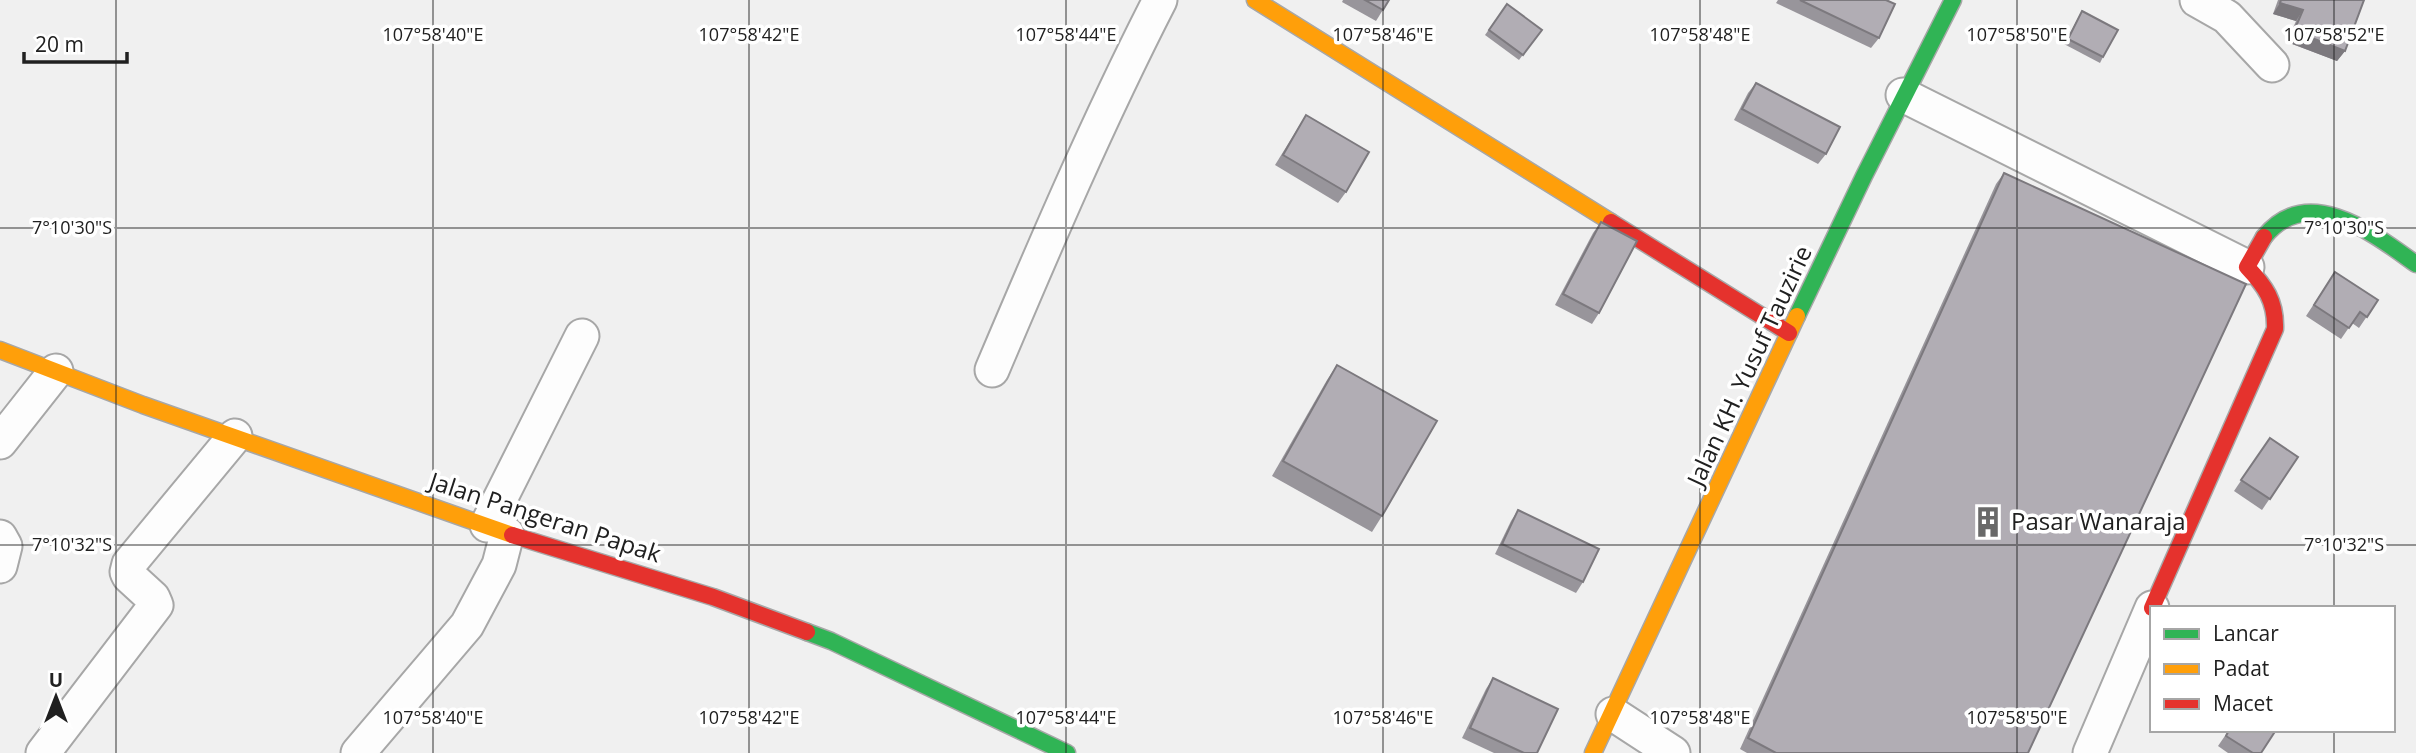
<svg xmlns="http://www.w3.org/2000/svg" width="2416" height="753" font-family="'Open Sans',sans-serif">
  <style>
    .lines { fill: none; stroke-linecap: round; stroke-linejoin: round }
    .street-casing { stroke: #a7a7a7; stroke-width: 37 }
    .fast-casing { stroke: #a7a7a7; stroke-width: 19 }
    .slow-casing { stroke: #a7a7a7; stroke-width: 19 }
    .jam-casing { stroke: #a7a7a7; stroke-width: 19 }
    .street { stroke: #fdfdfd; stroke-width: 33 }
    .fast { stroke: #30b455; stroke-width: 16 }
    .slow { stroke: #ff9f0a; stroke-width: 16 }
    .jam { stroke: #e5322d; stroke-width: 16 }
    .wall { fill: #98959b }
    .shaded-wall { fill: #7c797e }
    .building { fill: #b1adb4; stroke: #7c797e; stroke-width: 2 }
    .ticks { fill: none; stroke: #202020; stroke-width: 2; stroke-opacity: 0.45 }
    .labels { text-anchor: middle; stroke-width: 7; stroke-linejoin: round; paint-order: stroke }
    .street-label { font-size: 24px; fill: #202020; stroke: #fff }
    .poi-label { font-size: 24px; fill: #202020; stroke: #fff; text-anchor: start }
    .ticks-label { font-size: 18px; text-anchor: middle; fill: #202020; stroke: #fff; stroke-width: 7; stroke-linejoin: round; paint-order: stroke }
  </style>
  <rect width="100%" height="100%" fill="#f0f0f0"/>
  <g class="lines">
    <defs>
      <g id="street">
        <polyline points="2197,0 2227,17 2272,65"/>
        <polyline points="1903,95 2247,267"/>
        <path d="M992 370C1045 245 1098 121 1160 0"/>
        <polyline points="0,442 56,371"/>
        <polyline points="487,525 582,336"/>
        <polyline points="0,537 5,546 0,566"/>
        <polyline points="1613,714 1673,753"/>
        <polyline points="43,753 156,605 153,598 129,576 127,572 129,564 235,436"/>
        <polyline points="358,753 467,625 499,565 507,534"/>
        <polyline points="2090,753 2152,608"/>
      </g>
      <g id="fast">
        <path d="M2264 237C2308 182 2374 234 2416 264"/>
        <polyline points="1797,316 1864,176 1953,0"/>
        <polyline points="807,632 831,641 1067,753"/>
      </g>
      <g id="slow">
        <polyline points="1255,0 1611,222"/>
        <polyline points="0,350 143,405 512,535"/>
        <polyline points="1593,753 1797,316"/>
      </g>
      <g id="jam">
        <polyline points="1611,222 1789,333"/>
        <polyline points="512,535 713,597 807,632"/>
        <path d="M2152 608 2275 329C2276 301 2265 286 2247 267L2264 237"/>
      </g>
    </defs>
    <!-- street casing -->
    <use href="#street" class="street-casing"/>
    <!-- fast casing -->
    <use href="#fast" class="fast-casing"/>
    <!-- slow casing -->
    <use href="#slow" class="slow-casing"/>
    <!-- jam casing -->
    <use href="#jam" class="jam-casing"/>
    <!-- street -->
    <use href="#street" class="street"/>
    <!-- fast -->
    <use href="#fast" class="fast"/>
    <!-- slow -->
    <use href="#slow" class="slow"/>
    <!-- jam -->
    <use href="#jam" class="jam"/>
  </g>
  <!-- wall -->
  <g class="wall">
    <polygon points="1343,0 1389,0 1376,21 1342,2"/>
    <polygon points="1778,0 1886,0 1879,38 1871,48 1776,3"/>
    <polygon points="2278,0 2364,0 2345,51 2337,61 2287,42 2296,21 2273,14"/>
    <polygon points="1507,4 1542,30 1519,60 1485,35"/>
    <polygon points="2082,11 2103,57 2100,63 2064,44"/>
    <polygon points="1756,83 1826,154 1818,164 1734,120 1748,93"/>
    <polygon points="1306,115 1346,192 1338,203 1275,165"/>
    <polygon points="2004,173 2028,753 1747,753 1740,749 1996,184"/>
    <polygon points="1601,222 1599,313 1592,324 1555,305 1593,233"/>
    <polygon points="2335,272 2378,300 2359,328 2352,323 2341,339 2306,316"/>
    <polygon points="1337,365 1382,516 1372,532 1272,476 1327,380"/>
    <polygon points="2270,438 2298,457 2262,510 2234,491"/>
    <polygon points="1518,510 1583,582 1576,593 1495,554 1511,521"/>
    <polygon points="1493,678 1537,753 1494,753 1462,738 1486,689"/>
    <polygon points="2229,730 2261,753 2228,753 2218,746"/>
  </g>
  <!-- shaded-wall -->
  <g class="shaded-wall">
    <polygon points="2280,3 2303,10 2296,21 2273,14"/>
    <polygon points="2294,31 2345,51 2337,61 2287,42"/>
  </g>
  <!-- building -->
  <g class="building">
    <polygon points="1365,0 1389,0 1383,10"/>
    <polygon points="1800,0 1886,0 1895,4 1879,38"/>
    <polygon points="2281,0 2364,0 2345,51 2294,31 2303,10 2280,3"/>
    <polygon points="1507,4 1542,30 1523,55 1489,30"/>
    <polygon points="2082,11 2118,30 2103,57 2068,39"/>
    <polygon points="1756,83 1840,127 1826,154 1742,109"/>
    <polygon points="1306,115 1369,152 1346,192 1283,155"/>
    <polygon points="2004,173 2246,284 2028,753 1776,753 1748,738"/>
    <polygon points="1601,222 1637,241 1599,313 1563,294"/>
    <polygon points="2335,272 2378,300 2367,317 2360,312 2349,328 2314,305"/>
    <polygon points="1337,365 1437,421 1382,516 1283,461"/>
    <polygon points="2270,438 2298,457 2270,499 2241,480"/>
    <polygon points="1518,510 1599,549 1583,582 1502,544"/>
    <polygon points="1493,678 1558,709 1537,753 1524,753 1470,728"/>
    <polygon points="2229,730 2276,730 2261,753 2253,753 2226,736"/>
  </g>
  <!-- ticks -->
  <path class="ticks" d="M116 0V753M433 0V753M749 0V753M1066 0V753M1383 0V753M1700 0V753M2017 0V753M2334 0V608M0 228H2416M0 545H2416M2334 730V753"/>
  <!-- icons -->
  <defs>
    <symbol id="building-bare" viewBox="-9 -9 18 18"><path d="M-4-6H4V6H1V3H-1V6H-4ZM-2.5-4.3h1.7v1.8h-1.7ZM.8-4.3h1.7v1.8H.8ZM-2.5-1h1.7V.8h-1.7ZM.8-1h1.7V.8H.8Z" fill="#696969" stroke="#fff" stroke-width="2.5" paint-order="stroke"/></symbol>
  </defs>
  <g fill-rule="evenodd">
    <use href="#building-bare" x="1966" y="500" width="44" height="44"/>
  </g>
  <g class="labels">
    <!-- street labels -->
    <g class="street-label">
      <text transform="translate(1750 366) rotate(-65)" y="8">Jalan KH. Yusuf Tauzirie</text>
      <text transform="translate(545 518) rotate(18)" y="8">Jalan Pangeran Papak</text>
    </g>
    <!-- poi labels -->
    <g class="poi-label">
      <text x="2011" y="530">Pasar Wanaraja</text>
    </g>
  </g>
  <g class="ticks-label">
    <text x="433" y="41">107°58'40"E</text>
    <text x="749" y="41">107°58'42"E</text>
    <text x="1066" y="41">107°58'44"E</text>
    <text x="1383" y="41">107°58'46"E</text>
    <text x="1700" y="41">107°58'48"E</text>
    <text x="2017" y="41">107°58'50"E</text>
    <text x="2334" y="41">107°58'52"E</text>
    <text x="72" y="234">7°10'30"S</text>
    <text x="2344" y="234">7°10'30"S</text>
    <text x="72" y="551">7°10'32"S</text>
    <text x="2344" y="551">7°10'32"S</text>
    <text x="433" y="724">107°58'40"E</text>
    <text x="749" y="724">107°58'42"E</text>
    <text x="1066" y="724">107°58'44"E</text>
    <text x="1383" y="724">107°58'46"E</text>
    <text x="1700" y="724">107°58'48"E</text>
    <text x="2017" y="724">107°58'50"E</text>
  </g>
  <!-- legend -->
  <rect x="2150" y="606" width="245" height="126" fill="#ffffff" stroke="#a6a6a6" stroke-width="2"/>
  <rect x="2164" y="629" width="35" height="10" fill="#30b455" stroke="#a6a6a6" stroke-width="2"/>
  <text x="2213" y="641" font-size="21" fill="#202020">Lancar</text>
  <rect x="2164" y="664" width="35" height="10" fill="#ff9f0a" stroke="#a6a6a6" stroke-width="2"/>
  <text x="2213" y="676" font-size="21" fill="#202020">Padat</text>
  <rect x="2164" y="699" width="35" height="10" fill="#e5322d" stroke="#a6a6a6" stroke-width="2"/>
  <text x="2213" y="711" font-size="21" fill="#202020">Macet</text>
  <!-- north arrow -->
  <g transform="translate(56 697)" stroke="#ffffff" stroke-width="5" paint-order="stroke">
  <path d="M0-5L12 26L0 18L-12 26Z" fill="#202020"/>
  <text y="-10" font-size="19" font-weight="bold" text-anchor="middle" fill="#202020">U</text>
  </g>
  <!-- scale -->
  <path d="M24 52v10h103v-10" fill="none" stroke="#202020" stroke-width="3.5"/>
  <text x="35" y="52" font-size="21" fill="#202020" stroke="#ffffff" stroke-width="5" paint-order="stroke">20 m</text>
</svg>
